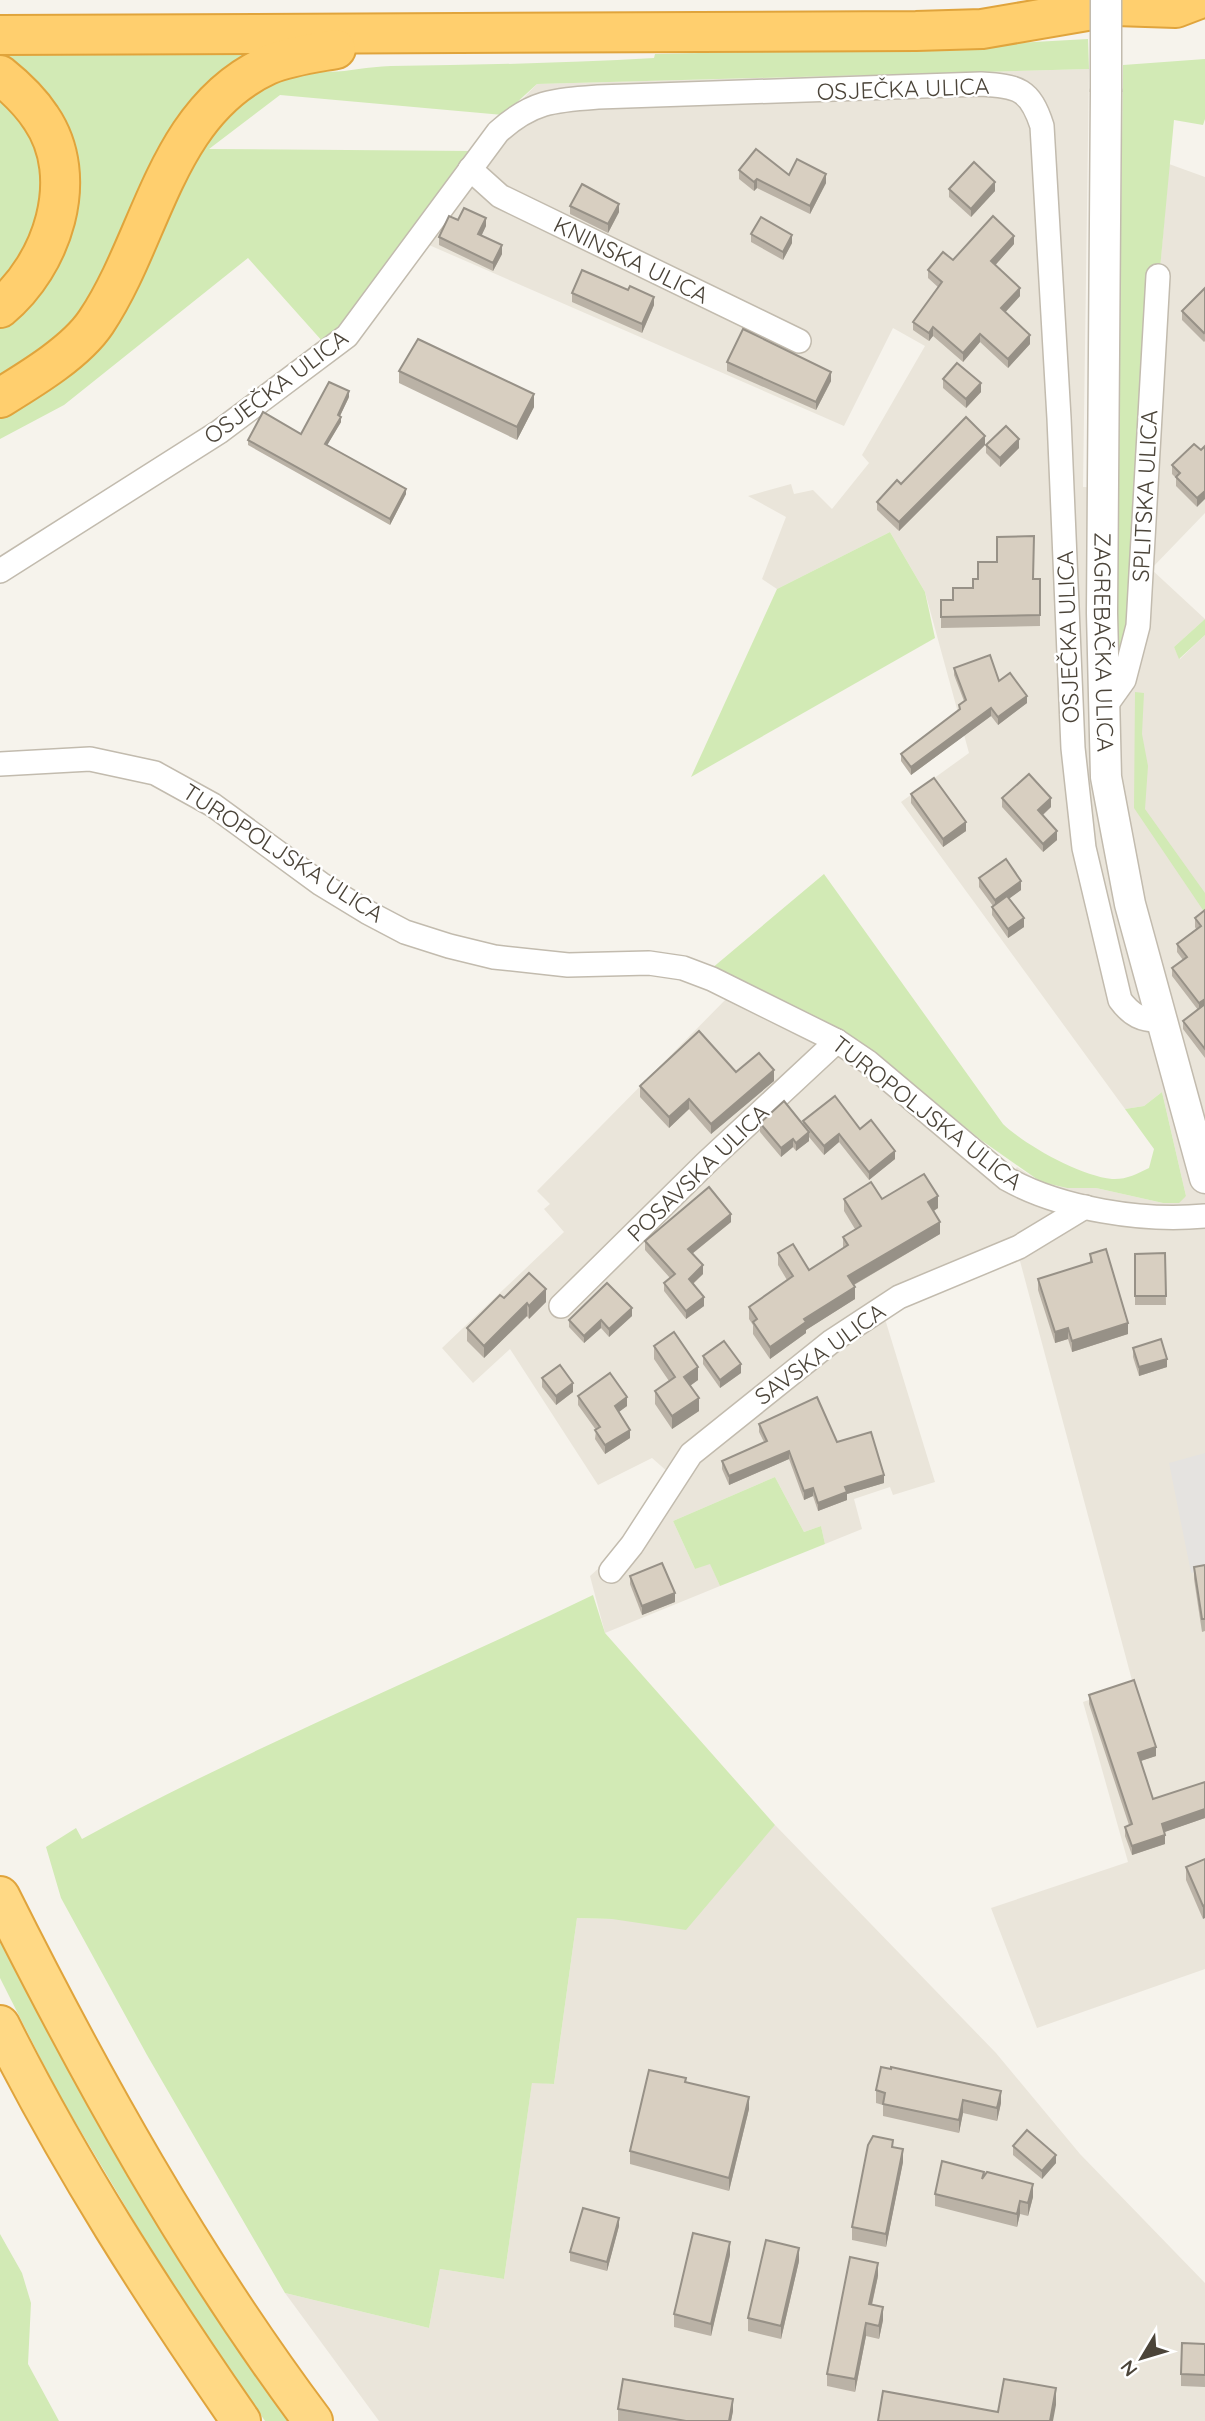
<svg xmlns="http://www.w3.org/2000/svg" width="1205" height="2421" font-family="Quicksand,sans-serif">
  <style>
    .residential { fill: #eae5da }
    .green { fill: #d2eab5 }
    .parking { fill: #e5e3e0 }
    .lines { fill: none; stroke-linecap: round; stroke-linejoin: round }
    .minor-casing { stroke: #c2bbae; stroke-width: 26 }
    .tertiary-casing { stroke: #c2bbae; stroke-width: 33 }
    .trunk-casing { stroke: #e0a43c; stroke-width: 42 }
    .motorway-casing { stroke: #e0a43c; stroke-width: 42 }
    .minor { stroke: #fff; stroke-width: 23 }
    .tertiary { stroke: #fff; stroke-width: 30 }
    .trunk { stroke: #ffd985; stroke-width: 38 }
    .motorway { stroke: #ffcf6e; stroke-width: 38 }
    .tertiary-bridge-casing { stroke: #c2bbae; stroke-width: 33; stroke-linecap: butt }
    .tertiary-bridge { stroke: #fff; stroke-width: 30 }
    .wall { fill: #bab2a6 }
    .shaded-wall { fill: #979187 }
    .building { fill: #d8cfc1; stroke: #979187; stroke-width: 2 }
    .labels { text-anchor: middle; stroke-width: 5; stroke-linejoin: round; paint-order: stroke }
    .street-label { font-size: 23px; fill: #4b4439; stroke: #fff }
  </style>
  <rect width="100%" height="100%" fill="#f6f3ec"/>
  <!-- residential -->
  <g class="residential">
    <polygon points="1089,69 1083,487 1119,488 1115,672 1149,267 1160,269 1169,164 1205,177 1205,513 1151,569 1205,619 1174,647 1180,659 1205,635 1205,1969 1037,2028 991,1908 1128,1862 1083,1702 1133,1684 1020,1261 928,1293 885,1319 935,1482 893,1495 890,1487 854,1499 862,1529 825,1544 821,1526 804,1532 775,1477 673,1521 695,1569 710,1563 720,1586 605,1633 590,1576 609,1559 669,1473 652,1458 598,1485 510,1349 473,1383 442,1348 564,1232 544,1209 550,1204 537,1191 729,996 809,1036 869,1076 1001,1187 1017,1167 1041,1182 1067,1188 1096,1188 1163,1203 1186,1196 1162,1092 1144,1106 1125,1109 901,802 969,753 925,592 890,532 777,589 762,579 786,517 748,496 791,484 794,494 813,490 832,509 869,463 862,455 925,346 893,328 844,426 429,245 411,233 472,151 537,84"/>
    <polygon points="775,1825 996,2053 1080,2154 1205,2283 1205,2421 379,2421 285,2293 429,2328 440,2269 504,2279 532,2082 554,2084 577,1918 612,1919 761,1840"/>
  </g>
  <!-- green -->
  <g class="green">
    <path d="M1088 39 1089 69 537 84 503 115 280 95 209 149 472 151C422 214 381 286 323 342L248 258 64 405 0 439V410L54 379 182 175 233 105 301 68C336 77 356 67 391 66 478 65 566 63 654 58L655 54 922 48Z"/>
    <polygon points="0,47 275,47 249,64 79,321 0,383 0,321 70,201 0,58"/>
    <polygon points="1205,59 1205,119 1203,125 1174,120 1160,269 1149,268 1130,626 1115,675 1123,65"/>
    <polygon points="0,90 39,147 45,182 31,249 0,288"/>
    <polygon points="890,532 925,592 935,638 691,777 777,589"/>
    <polygon points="1205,619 1205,635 1179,659 1174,647"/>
    <polygon points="1135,692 1144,693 1142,734 1148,766 1145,809 1205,893 1205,913 1134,808"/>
    <path d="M824 874 1003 1124C1025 1145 1080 1176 1112 1179 1125 1180 1137 1174 1149 1168L1154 1149 1125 1109 1144 1106 1162 1092 1186 1196 1179 1203H1163L1096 1188H1067L1041 1182 981 1140 874 1052 837 1028 711 969Z"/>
    <polygon points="775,1477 804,1532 821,1526 825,1544 720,1586 710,1564 695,1569 673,1521"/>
    <path d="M593 1595 605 1633 775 1825 686 1930 612 1919 577 1918 554 2084 532 2083 504 2279 440 2269 429 2328 285 2293 147 2055 61 1898 46 1847 76 1828 82 1839C248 1748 423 1677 593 1595Z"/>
    <polygon points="0,1925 299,2421 265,2421 178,2295 57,2091 0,1978"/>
    <polygon points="0,2234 22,2273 31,2303 28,2364 59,2421 0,2421"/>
  </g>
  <!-- parking -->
  <polygon class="parking" points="1205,1453 1205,1569 1191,1573 1169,1463"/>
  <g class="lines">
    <defs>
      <g id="minor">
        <polyline points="470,169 500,196 799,341"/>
        <path d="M0 571 219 432 347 336 498 132C532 101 555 100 598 97L981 84C1018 86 1030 89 1042 126L1059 418 1073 748 1084 848 1120 1000C1131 1015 1142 1021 1161 1020"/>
        <polyline points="1104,708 1124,680 1138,626 1158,276"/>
        <path d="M0 764 90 759 155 773 213 805 321 884 367 912 405 932 449 946 494 957 568 965 649 963 683 968 712 979 837 1041 868 1062 1007 1179C1061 1209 1143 1222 1205 1216"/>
        <polyline points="561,1306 706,1163 837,1041"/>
        <polyline points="611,1571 632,1545 691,1454 832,1341 899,1297 1019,1247 1085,1207"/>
      </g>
      <g id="tertiary">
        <path id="s1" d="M1106 92 1102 613 1106 777 1130 904 1205 1178"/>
      </g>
      <g id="trunk">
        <path d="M0 1896C91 2078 191 2258 313 2421"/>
        <path d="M0 2025C69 2163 153 2294 241 2421"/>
      </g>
      <g id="motorway">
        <polyline points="0,35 916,31 982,29 1116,6 1176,8 1197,0"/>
        <path d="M0 75C15 87 30 101 41 118 82 178 52 265 0 308"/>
        <path d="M0 398C31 379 76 352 96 322 153 237 165 112 268 65 289 56 314 53 336 49"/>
      </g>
    </defs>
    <!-- minor casing -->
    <use href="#minor" class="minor-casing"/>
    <!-- tertiary casing -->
    <use href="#tertiary" class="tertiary-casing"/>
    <!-- trunk casing -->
    <use href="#trunk" class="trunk-casing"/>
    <!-- motorway casing -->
    <use href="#motorway" class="motorway-casing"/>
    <!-- minor -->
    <use href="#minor" class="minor"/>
    <!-- tertiary -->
    <use href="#tertiary" class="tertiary"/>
    <!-- trunk -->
    <use href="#trunk" class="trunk"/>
    <!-- motorway -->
    <use href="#motorway" class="motorway"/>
    <defs>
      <polyline id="tertiary-bridge" points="1106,92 1106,0"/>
    </defs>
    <!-- tertiary-bridge casing -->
    <use href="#tertiary-bridge" class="tertiary-bridge-casing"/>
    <!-- tertiary-bridge -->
    <use href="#tertiary-bridge" class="tertiary-bridge"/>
  </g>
  <!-- wall -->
  <g class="wall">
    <polygon points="739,170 789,175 826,183 810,214 757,188 754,191 739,179"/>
    <polygon points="949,189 995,191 971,217 949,197"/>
    <polygon points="570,206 619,212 608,233 570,214"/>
    <polygon points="458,220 486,226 481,236 502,254 493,271 439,245 439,237"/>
    <polygon points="751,234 792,243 783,260 751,242"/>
    <polygon points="1014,244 995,265 1020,296 1005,312 1030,344 1008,368 980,342 963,362 933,336 929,341 913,330 913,322 938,287 928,278 928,270 953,260"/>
    <polygon points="1205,288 1205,341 1204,342 1182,320 1182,311"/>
    <polygon points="572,293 654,305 642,333 572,302"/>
    <polygon points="727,362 831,381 816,410 727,371"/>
    <polygon points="399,371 534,407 517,440 399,383"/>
    <polygon points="943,379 981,392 966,408 943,388"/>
    <polygon points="349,397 340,416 341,422 327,445 406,494 390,525 248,445 248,440 301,434"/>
    <polygon points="985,445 899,531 877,510 877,502 901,484"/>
    <polygon points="986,445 1019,448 1000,467 986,453"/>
    <polygon points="1201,450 1197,507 1176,486 1176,478 1172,474 1172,465"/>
    <polygon points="1033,579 1040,579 1040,626 941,628 941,600 953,600"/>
    <polygon points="954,668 999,681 1027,703 998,725 991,716 911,775 901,761 901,754 959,710 959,705 964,701 954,675"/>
    <polygon points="911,794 966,831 943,847 911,803"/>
    <polygon points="1002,798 1051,807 1043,815 1057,840 1043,852 1002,807"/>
    <polygon points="979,878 1021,890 1009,898 1024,927 1008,938 992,915 992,907 993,906 979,887"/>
    <polygon points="1205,910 1205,1058 1183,1029 1183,1021 1198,1010 1172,976 1172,968 1183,960 1177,952 1177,944 1196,929 1195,927 1195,918"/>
    <polygon points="736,1072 774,1081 711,1134 689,1109 669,1128 640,1097 640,1086"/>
    <polygon points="803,1121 860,1129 895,1159 869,1180 839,1142 824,1155 809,1137 809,1141 796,1151 793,1147 781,1157 760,1132 760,1123 803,1126"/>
    <polygon points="844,1199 882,1199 938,1208 934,1211 940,1234 854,1285 855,1299 806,1330 806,1333 770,1359 753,1334 753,1325 749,1319 749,1307 787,1280 778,1265 778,1253 809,1270 843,1249 843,1237 855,1229 844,1211"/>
    <polygon points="731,1222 692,1254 703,1274 693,1284 704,1306 686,1319 664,1291 664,1283 670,1278 645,1250 645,1241"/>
    <polygon points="1165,1253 1166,1305 1135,1305 1135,1254"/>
    <polygon points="1090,1254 1128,1334 1072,1352 1068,1339 1055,1343 1038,1290 1038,1279 1090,1263"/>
    <polygon points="504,1298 546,1302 529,1319 527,1316 484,1358 467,1341 467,1328"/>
    <polygon points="632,1316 609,1337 601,1328 584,1343 569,1327 569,1320"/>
    <polygon points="654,1346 698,1380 690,1386 699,1411 672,1429 655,1404 655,1391 669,1381 654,1359"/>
    <polygon points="1133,1348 1167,1367 1139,1376 1133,1357"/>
    <polygon points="703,1356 741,1373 720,1388 703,1364"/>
    <polygon points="542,1378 573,1392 556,1405 542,1387"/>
    <polygon points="578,1396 627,1406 618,1412 630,1438 605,1454 595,1439 596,1430 578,1405"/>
    <polygon points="759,1424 837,1442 884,1483 847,1494 847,1500 818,1511 813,1496 804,1500 789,1459 729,1485 722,1469 722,1461 764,1442 759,1432"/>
    <polygon points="1205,1565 1205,1631 1202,1632 1194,1579 1194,1567"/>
    <polygon points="630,1576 675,1602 642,1615 630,1584"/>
    <polygon points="1089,1695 1156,1756 1140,1761 1153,1799 1205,1818 1164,1832 1165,1844 1132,1855 1125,1836 1125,1827 1129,1825 1089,1704"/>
    <polygon points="1205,1859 1203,1919 1186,1880 1186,1867"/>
    <polygon points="686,2082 749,2109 729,2191 630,2164 630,2151"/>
    <polygon points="876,2090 1001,2103 997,2121 963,2113 959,2133 883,2116 883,2105 876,2103"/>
    <polygon points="1013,2146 1056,2163 1042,2179 1013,2155"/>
    <polygon points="893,2147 903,2162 886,2247 852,2240 852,2227"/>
    <polygon points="984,2177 1033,2197 1028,2216 1020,2214 1017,2227 935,2206 935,2194"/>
    <polygon points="619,2226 607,2271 570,2261 570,2252"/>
    <polygon points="730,2255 711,2336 674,2327 674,2314"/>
    <polygon points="799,2261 781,2339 748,2331 748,2318"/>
    <polygon points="878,2276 872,2305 883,2320 879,2339 866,2336 855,2392 827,2386 827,2374"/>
    <polygon points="1205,2344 1205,2387 1181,2386 1181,2374"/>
    <polygon points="618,2409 733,2411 731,2421 618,2421"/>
  </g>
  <!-- shaded-wall -->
  <g class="shaded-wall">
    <polygon points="826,174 826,183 810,214 810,206"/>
    <polygon points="757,179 757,188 754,191 754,182"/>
    <polygon points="995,182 995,191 971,217 971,209"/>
    <polygon points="619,204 619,212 608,233 608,224"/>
    <polygon points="486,218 486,226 478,243 478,234"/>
    <polygon points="792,235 792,243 783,260 783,252"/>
    <polygon points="1014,236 1014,244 991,270 991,261"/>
    <polygon points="502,245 502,254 493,271 493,263"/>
    <polygon points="1020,288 1020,296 1001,317 1001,308"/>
    <polygon points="654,297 654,305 642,333 642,324"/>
    <polygon points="933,327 933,336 929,341 929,333"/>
    <polygon points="980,334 980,342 963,362 963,353"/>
    <polygon points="1030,335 1030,344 1008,368 1008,359"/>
    <polygon points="831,372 831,381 816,410 816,402"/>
    <polygon points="981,383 981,392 966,408 966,399"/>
    <polygon points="349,391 349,397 338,420 338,415"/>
    <polygon points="534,394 534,407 517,440 517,427"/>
    <polygon points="341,417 341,422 325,449 325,444"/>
    <polygon points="985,436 985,445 899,531 899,522"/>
    <polygon points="1019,439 1019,448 1000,467 1000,458"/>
    <polygon points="406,489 406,494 390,525 390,519"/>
    <polygon points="1205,491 1205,499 1197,507 1197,498"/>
    <polygon points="1027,696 1027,703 998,725 998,717"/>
    <polygon points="991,708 991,716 911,775 911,767"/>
    <polygon points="1051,798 1051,807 1038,819 1038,810"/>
    <polygon points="966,822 966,831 943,847 943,839"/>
    <polygon points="1057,831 1057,840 1043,852 1043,844"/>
    <polygon points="1021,881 1021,890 995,909 995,900"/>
    <polygon points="1024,918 1024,927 1008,938 1008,929"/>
    <polygon points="1205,999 1205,1007 1199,1012 1199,1003"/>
    <polygon points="774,1070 774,1081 711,1134 711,1124"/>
    <polygon points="689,1099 689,1109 669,1128 669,1117"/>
    <polygon points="809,1132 809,1141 796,1151 796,1143"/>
    <polygon points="839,1134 839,1142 824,1155 824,1146"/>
    <polygon points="793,1139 793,1147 781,1157 781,1148"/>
    <polygon points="895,1151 895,1159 869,1180 869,1172"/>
    <polygon points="938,1196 938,1208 928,1214 928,1202"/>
    <polygon points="731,1214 731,1222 688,1257 688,1249"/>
    <polygon points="940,1222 940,1234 848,1288 848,1276"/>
    <polygon points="703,1265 703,1274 689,1287 689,1279"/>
    <polygon points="855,1287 855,1299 806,1330 806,1333 770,1359 770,1347 804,1319"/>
    <polygon points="546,1289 546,1302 529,1319 529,1306"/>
    <polygon points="704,1297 704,1306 686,1319 686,1311"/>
    <polygon points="527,1303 527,1316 484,1358 484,1346"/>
    <polygon points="632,1308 632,1316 609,1337 609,1329"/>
    <polygon points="601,1320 601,1328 584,1343 584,1336"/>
    <polygon points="1128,1323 1128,1334 1072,1352 1072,1341"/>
    <polygon points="1068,1328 1068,1339 1055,1343 1055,1332"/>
    <polygon points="1167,1359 1167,1367 1139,1376 1139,1367"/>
    <polygon points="741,1364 741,1373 720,1388 720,1380"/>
    <polygon points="698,1367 698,1380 684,1390 684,1377"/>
    <polygon points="573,1383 573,1392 556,1405 556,1396"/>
    <polygon points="627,1397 627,1406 615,1415 615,1406"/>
    <polygon points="699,1398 699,1411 672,1429 672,1416"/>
    <polygon points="630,1430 630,1438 605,1454 605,1445"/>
    <polygon points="789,1451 789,1459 729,1485 729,1476"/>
    <polygon points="884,1475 884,1483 847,1494 847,1500 818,1511 818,1503 845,1487"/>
    <polygon points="813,1488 813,1496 804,1500 804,1491"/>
    <polygon points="675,1593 675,1602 642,1615 642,1606"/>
    <polygon points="1156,1747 1156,1756 1138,1762 1138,1753"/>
    <polygon points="1205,1809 1205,1818 1162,1833 1162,1824"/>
    <polygon points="1165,1835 1165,1844 1132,1855 1132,1846"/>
    <polygon points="1205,1905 1205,1918 1203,1919 1203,1906"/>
    <polygon points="1001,2091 1001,2103 997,2121 997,2108"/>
    <polygon points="749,2097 749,2109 729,2191 729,2178"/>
    <polygon points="963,2100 963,2113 959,2133 959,2120"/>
    <polygon points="903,2149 903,2162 886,2247 886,2234"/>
    <polygon points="1056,2155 1056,2163 1042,2179 1042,2171"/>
    <polygon points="1033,2184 1033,2197 1028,2216 1028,2203"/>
    <polygon points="1020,2201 1020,2214 1017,2227 1017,2214"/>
    <polygon points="619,2218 619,2226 607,2271 607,2262"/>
    <polygon points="730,2242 730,2255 711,2336 711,2324"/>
    <polygon points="799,2248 799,2261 781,2339 781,2326"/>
    <polygon points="878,2263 878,2276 869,2317 869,2304"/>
    <polygon points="883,2307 883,2320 879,2339 879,2326"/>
    <polygon points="866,2323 866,2336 855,2392 855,2379"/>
    <polygon points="1056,2388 1056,2405 1053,2421 1050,2421"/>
    <polygon points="733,2399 733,2411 731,2421 729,2421"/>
  </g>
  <!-- building -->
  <g class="building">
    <polygon points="756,149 789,175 797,159 826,174 810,206 757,179 754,182 739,170"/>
    <polygon points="974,162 995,182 971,209 949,189"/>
    <polygon points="582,184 619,204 608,224 570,206"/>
    <polygon points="464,208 486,218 478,234 502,245 493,263 439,237 449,216 458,220"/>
    <polygon points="993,216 1014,236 991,261 1020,288 1001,308 1030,335 1008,359 980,334 963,353 933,327 929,333 913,322 942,282 928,270 943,252 953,260"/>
    <polygon points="761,217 792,235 783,252 751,234"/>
    <polygon points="582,270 628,290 630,286 654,297 642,324 572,293"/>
    <polygon points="1205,288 1205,332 1204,333 1182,311"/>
    <polygon points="743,329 831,372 816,402 727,362"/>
    <polygon points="418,339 534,394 517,427 399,371"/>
    <polygon points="957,363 981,383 966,399 943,379"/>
    <polygon points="329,382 349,391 338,415 341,417 325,444 406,489 390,519 248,440 263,412 301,434"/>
    <polygon points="966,417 985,436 899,522 877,502 897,480 901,484"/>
    <polygon points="1006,426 1019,439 1000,458 986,445"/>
    <polygon points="1194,444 1201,450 1205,446 1205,491 1197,498 1176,477 1180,473 1172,465"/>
    <polygon points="1034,536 1033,579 1040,579 1040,615 941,617 941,600 953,600 953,588 973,588 973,579 978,579 978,562 997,562 997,537"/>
    <polygon points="990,655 999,681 1010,673 1027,696 998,717 991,708 911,767 901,754 960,709 959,705 966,700 954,668"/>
    <polygon points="1029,774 1051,798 1038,810 1057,831 1043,844 1002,798"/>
    <polygon points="934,778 966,822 943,839 911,794"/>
    <polygon points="1006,859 1021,881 995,900 979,878"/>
    <polygon points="1007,896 1024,918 1008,929 992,907"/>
    <polygon points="1205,910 1205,999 1199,1003 1172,968 1187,957 1177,944 1201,926 1195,918"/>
    <polygon points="1205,1004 1205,1049 1183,1021"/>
    <polygon points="699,1031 736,1072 759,1053 774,1070 711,1124 689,1099 669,1117 640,1086"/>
    <polygon points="835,1096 860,1129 871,1120 895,1151 869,1172 839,1134 824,1146 803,1121"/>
    <polygon points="784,1101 809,1132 796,1143 793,1139 781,1148 760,1123"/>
    <polygon points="924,1174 938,1196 928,1202 940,1222 848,1276 855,1287 804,1319 806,1322 770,1347 753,1322 757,1319 749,1307 793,1276 778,1253 793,1244 809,1270 848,1245 843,1237 861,1226 844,1199 871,1182 882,1199"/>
    <polygon points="709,1187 731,1214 688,1249 703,1265 689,1279 704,1297 686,1311 664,1283 675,1274 645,1241"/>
    <polygon points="1106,1249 1128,1323 1072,1341 1068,1328 1055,1332 1038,1279 1092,1262 1090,1254"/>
    <polygon points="1165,1253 1166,1296 1135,1296 1135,1254"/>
    <polygon points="529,1273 546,1289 529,1306 527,1303 484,1346 467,1328 500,1295 504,1298"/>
    <polygon points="607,1283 632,1308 609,1329 601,1320 584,1336 569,1320"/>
    <polygon points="674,1332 698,1367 684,1377 699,1398 672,1416 655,1391 675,1377 654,1346"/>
    <polygon points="1161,1339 1167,1359 1139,1367 1133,1348"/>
    <polygon points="724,1341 741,1364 720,1380 703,1356"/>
    <polygon points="560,1365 573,1383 556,1396 542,1378"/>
    <polygon points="610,1373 627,1397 615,1406 630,1430 605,1445 595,1430 600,1427 578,1396"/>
    <polygon points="817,1397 837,1442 871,1432 884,1475 845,1487 847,1492 818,1503 813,1488 804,1491 789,1451 729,1476 722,1461 767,1441 759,1424"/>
    <polygon points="662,1563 675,1593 642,1606 630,1576"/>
    <polygon points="1205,1565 1205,1619 1202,1619 1194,1567"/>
    <polygon points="1134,1680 1156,1747 1138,1753 1153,1799 1205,1782 1205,1809 1162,1824 1165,1835 1132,1846 1125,1827 1132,1824 1089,1695"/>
    <polygon points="1205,1859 1205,1905 1203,1906 1186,1867"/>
    <polygon points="881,2067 891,2069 891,2067 1001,2091 997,2108 963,2100 959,2120 883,2104 885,2093 876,2090"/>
    <polygon points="649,2070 686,2078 685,2082 749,2097 729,2178 630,2151"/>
    <polygon points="1027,2130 1056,2155 1042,2171 1013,2146"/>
    <polygon points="873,2136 893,2140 892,2147 903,2149 886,2234 852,2227 868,2145"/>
    <polygon points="942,2161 984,2172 982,2179 987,2172 1033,2184 1028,2203 1020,2201 1017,2214 935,2194"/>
    <polygon points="583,2208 619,2218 607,2262 570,2252"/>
    <polygon points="693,2233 730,2242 711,2324 674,2314"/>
    <polygon points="766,2240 799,2248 781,2326 748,2318"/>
    <polygon points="850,2257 878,2263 869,2304 883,2307 879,2326 866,2323 855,2379 827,2374"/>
    <polygon points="1182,2343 1205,2344 1205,2375 1181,2374"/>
    <polygon points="623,2379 733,2399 729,2421 686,2421 618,2409"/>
    <polygon points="1004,2379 1056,2388 1050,2421 878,2421 883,2391 998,2412"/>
  </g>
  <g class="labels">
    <!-- street labels -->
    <g class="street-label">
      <text transform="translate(903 89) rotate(-2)" y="8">OSJEČKA ULICA</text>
      <text transform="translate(631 260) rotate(26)" y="8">KNINSKA ULICA</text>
      <text transform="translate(276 387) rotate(-37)" y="8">OSJEČKA ULICA</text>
      <text transform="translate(1145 496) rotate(-87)" y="8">SPLITSKA ULICA</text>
      <text transform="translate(1068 637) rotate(-92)" y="8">OSJEČKA ULICA</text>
      <text dy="8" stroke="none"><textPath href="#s1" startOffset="550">ZAGREBAČKA ULICA</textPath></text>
      <text transform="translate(283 853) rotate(33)" y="8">TUROPOLJSKA ULICA</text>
      <text transform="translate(927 1113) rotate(38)" y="8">TUROPOLJSKA ULICA</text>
      <text transform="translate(698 1173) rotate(-44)" y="8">POSAVSKA ULICA</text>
      <text transform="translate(820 1354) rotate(-36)" y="8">SAVSKA ULICA</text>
    </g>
  </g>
  <!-- north arrow -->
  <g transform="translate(1142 2358) rotate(232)" stroke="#ffffff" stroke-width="5" paint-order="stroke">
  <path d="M0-5L12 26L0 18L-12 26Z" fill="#4b4439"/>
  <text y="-10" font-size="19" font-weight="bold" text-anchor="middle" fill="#4b4439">N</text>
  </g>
</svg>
